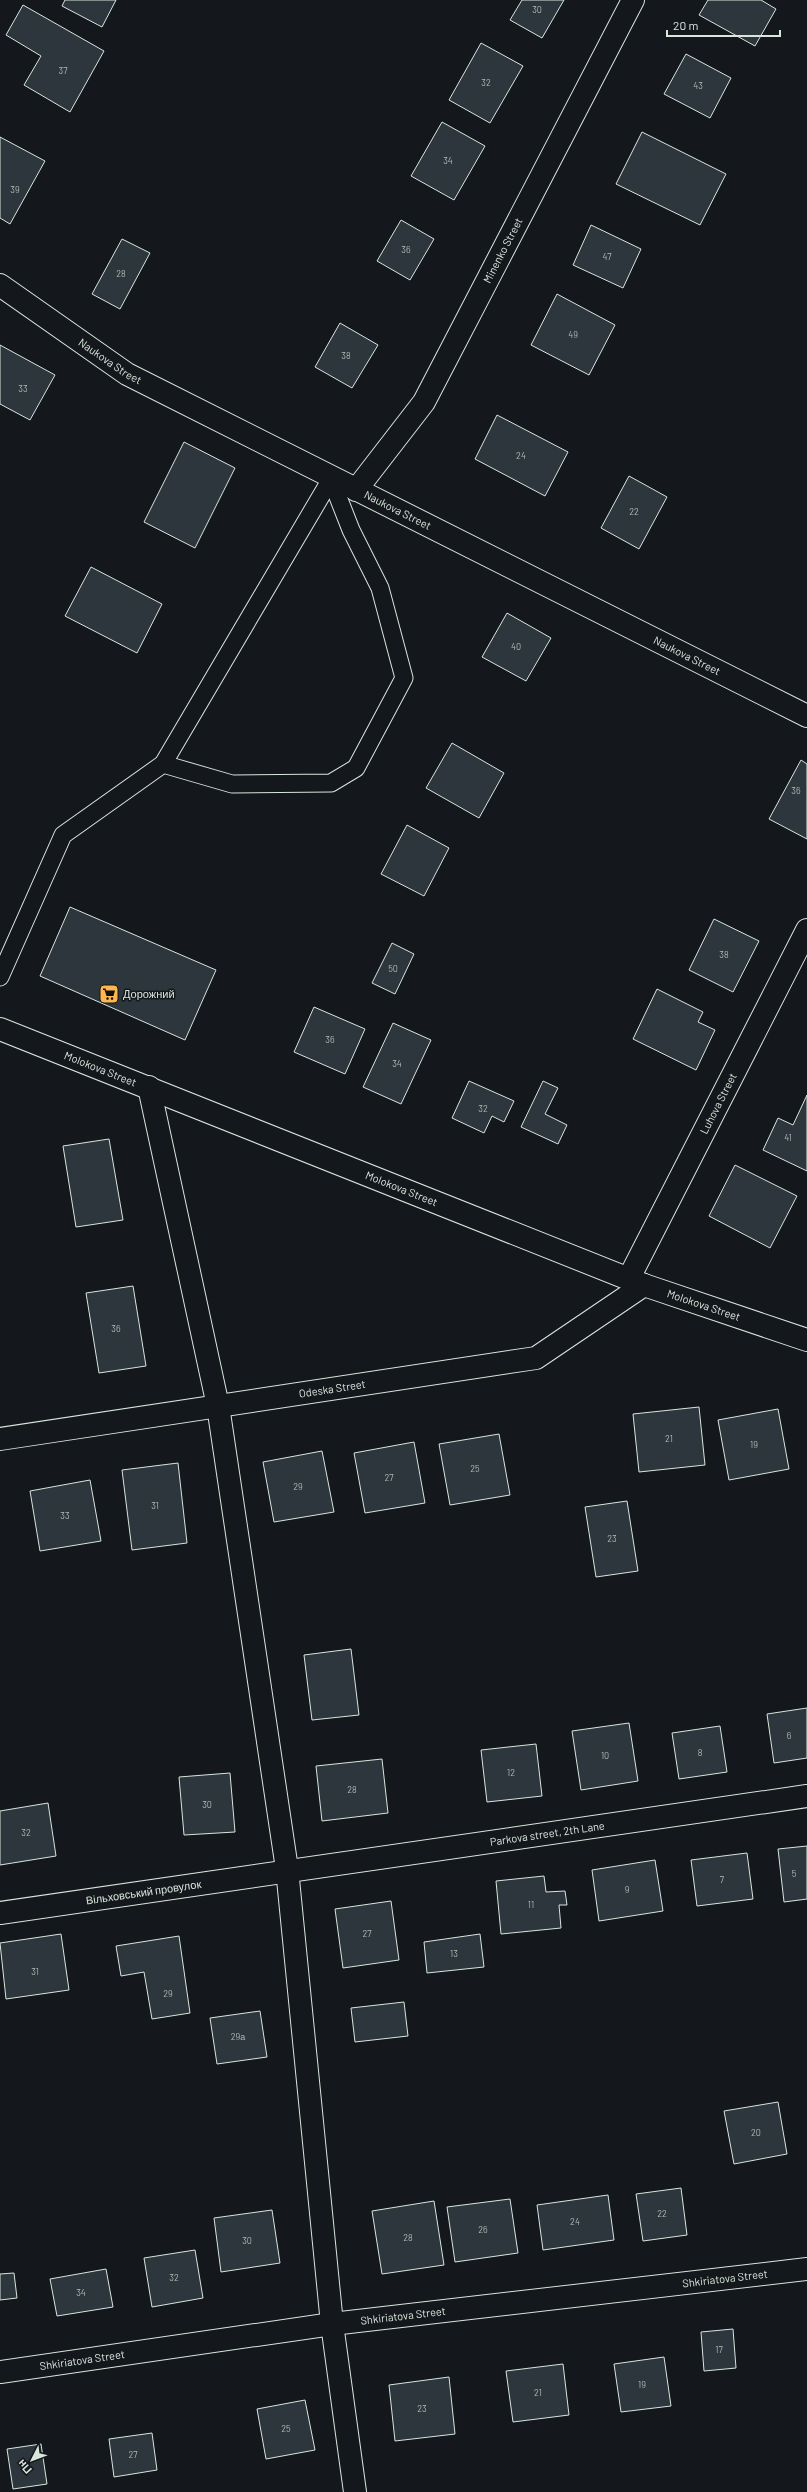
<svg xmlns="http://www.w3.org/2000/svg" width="807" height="2492" font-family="Barlow,sans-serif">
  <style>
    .building { fill: #2c363c; stroke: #d8e6dc }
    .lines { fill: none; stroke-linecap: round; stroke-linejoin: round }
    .lane-casing { stroke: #d8e6dc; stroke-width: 19 }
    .street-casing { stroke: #d8e6dc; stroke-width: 24 }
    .secondary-casing { stroke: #d8e6dc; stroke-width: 24 }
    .lane { stroke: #14181c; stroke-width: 17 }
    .street { stroke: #14181c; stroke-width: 22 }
    .secondary { stroke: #14181c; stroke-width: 22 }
    .labels { text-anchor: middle; stroke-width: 3; stroke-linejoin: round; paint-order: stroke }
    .number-label { font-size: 9px; fill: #adbab4 }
    .street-label { font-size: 11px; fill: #d8e6dc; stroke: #14181c }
    .poi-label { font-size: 11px; fill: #d8e6dc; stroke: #14181c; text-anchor: start }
  </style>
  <rect width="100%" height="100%" fill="#14181c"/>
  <!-- building -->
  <g class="building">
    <polygon points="65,0 116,0 102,27 62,6"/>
    <polygon points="522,0 564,0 542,38 510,20"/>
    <polygon points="708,0 761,0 776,9 755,46 699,15"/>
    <polygon points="23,5 104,51 70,112 24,85 41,56 6,35"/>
    <polygon points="481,43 523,66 490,123 449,100"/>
    <polygon points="686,54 731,78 710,118 664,94"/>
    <polygon points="442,122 485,146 454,200 411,176"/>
    <polygon points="642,132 726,174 700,225 616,184"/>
    <polygon points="0,137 45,161 10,224 0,218"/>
    <polygon points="401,220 434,239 410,280 377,261"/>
    <polygon points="591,225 641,249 623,288 573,265"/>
    <polygon points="122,239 150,253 120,309 92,294"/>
    <polygon points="557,294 615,325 589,375 531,345"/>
    <polygon points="340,323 378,345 352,388 315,367"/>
    <polygon points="0,345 55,375 30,420 0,404"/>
    <polygon points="497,415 568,452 545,496 475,459"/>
    <polygon points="184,442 235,468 195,548 144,522"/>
    <polygon points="629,476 667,497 639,549 601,528"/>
    <polygon points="91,567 162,604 137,653 65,616"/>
    <polygon points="507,613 551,638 526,681 482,657"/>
    <polygon points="452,743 504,773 479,818 426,788"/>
    <polygon points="801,760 807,764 807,839 769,819"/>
    <polygon points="407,825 449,848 424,896 381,874"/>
    <polygon points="70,907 216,970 185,1040 40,976"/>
    <polygon points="714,919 759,941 733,992 689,970"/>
    <polygon points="392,943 414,954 395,994 372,983"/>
    <polygon points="657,989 703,1012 698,1022 715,1030 696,1070 633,1039"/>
    <polygon points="314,1007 365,1029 345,1074 294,1052"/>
    <polygon points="393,1023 431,1040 401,1104 363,1087"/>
    <polygon points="469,1081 514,1101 504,1122 492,1116 484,1133 452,1118"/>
    <polygon points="543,1081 558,1088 545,1114 567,1125 558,1144 521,1127"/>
    <polygon points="807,1095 807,1171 763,1150 778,1118 793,1125"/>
    <polygon points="109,1139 123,1220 76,1227 63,1146"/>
    <polygon points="735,1165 797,1196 770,1248 709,1216"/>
    <polygon points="133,1286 146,1366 99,1373 86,1293"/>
    <polygon points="699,1407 705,1465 639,1472 633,1414"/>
    <polygon points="778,1409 789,1469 729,1480 718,1420"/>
    <polygon points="499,1434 510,1495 450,1505 439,1444"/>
    <polygon points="414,1442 425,1503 365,1513 354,1453"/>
    <polygon points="322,1451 334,1512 274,1522 263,1462"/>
    <polygon points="178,1463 187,1543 132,1550 122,1470"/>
    <polygon points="90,1480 101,1541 40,1551 30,1491"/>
    <polygon points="627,1501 638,1571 596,1577 585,1507"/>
    <polygon points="351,1649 359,1715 312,1720 304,1655"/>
    <polygon points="807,1708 807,1758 774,1763 767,1714"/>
    <polygon points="629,1723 638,1781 581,1790 572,1731"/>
    <polygon points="720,1726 727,1772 679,1779 672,1733"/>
    <polygon points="536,1744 542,1796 487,1802 481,1750"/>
    <polygon points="382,1759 388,1813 322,1821 316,1766"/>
    <polygon points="230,1773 235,1832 184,1835 179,1777"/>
    <polygon points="48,1803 56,1856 0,1865 0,1811"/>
    <polygon points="807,1846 807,1899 784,1902 778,1849"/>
    <polygon points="747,1853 753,1899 697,1906 691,1860"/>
    <polygon points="655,1860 663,1911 599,1921 592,1870"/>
    <polygon points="544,1876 546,1892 565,1891 567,1905 559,1905 561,1928 501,1934 496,1881"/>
    <polygon points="391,1901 399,1960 343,1968 335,1909"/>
    <polygon points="61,1934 69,1990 6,1999 0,1943"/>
    <polygon points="480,1934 484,1967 427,1973 424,1942"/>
    <polygon points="179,1936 190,2013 152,2019 144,1972 121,1976 116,1946"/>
    <polygon points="404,2002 408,2036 355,2042 351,2008"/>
    <polygon points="260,2011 267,2057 217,2064 210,2018"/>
    <polygon points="778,2102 787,2154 734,2164 724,2111"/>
    <polygon points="681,2188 687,2235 643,2241 636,2194"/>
    <polygon points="608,2195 614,2240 543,2250 537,2205"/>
    <polygon points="510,2199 518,2253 455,2262 447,2207"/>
    <polygon points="434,2201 444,2265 382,2274 372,2211"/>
    <polygon points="272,2210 280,2263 221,2272 214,2218"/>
    <polygon points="195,2250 203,2298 152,2307 144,2258"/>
    <polygon points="106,2269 113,2307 57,2316 50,2279"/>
    <polygon points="14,2273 17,2298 0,2300 0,2274"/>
    <polygon points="733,2329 736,2368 704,2371 701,2332"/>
    <polygon points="664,2357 671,2406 621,2412 614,2364"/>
    <polygon points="563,2364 569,2415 513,2422 506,2371"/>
    <polygon points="449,2377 455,2434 395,2441 389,2385"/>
    <polygon points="305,2400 315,2450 266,2459 257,2409"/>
    <polygon points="152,2433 157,2470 114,2477 109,2439"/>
    <polygon points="41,2444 47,2484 13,2489 7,2449"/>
  </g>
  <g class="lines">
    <defs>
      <g id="lane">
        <polyline points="163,764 232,784 331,783 356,768 404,678 380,588 351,530 331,479"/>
        <polyline points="0,977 63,835 163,764 331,479"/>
      </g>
      <g id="street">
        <path id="s1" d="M0 285 127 374 807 716"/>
        <path id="s2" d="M356 490 424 402 633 0"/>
        <polyline points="149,1087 218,1406 287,1869 332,2324 355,2492"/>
        <path id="s3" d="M629 1278 807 930"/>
        <path id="s4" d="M0 1439 536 1358 644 1285"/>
        <path id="s5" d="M0 1913 807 1796"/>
        <path id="s6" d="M0 2372 332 2324 807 2269"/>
      </g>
      <g id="secondary">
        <path id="s7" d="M0 1029 644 1285 807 1340"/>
      </g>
    </defs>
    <!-- lane casing -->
    <use href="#lane" class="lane-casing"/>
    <!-- street casing -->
    <use href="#street" class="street-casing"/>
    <!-- secondary casing -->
    <use href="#secondary" class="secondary-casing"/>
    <!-- lane -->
    <use href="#lane" class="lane"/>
    <!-- street -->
    <use href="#street" class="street"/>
    <!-- secondary -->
    <use href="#secondary" class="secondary"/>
  </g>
  <!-- icons -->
  <defs>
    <symbol id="supermarket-square" viewBox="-11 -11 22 22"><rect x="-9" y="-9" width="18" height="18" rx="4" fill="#ffb74d" stroke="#14181c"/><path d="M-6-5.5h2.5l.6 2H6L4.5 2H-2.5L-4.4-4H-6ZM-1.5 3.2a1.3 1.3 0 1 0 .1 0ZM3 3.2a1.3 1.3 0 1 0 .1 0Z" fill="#111"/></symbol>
  </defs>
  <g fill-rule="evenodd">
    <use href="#supermarket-square" x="98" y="983" width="22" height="22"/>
  </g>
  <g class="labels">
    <!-- number labels -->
    <g class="number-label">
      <text x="537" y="13">30</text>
      <text x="63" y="74">37</text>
      <text x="486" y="86">32</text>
      <text x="698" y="89">43</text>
      <text x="448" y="164">34</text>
      <text x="15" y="193">39</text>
      <text x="406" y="253">36</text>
      <text x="607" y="260">47</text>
      <text x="121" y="277">28</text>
      <text x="573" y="338">49</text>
      <text x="346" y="359">38</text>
      <text x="23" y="392">33</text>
      <text x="521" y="459">24</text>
      <text x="634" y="515">22</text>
      <text x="516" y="650">40</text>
      <text x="796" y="794">36</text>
      <text x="724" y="958">38</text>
      <text x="393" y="972">50</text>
      <text x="330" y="1043">36</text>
      <text x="397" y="1067">34</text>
      <text x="483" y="1112">32</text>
      <text x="788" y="1141">41</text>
      <text x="116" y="1332">36</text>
      <text x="669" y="1442">21</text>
      <text x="754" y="1448">19</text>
      <text x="475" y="1472">25</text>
      <text x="389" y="1481">27</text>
      <text x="298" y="1490">29</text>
      <text x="155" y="1509">31</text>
      <text x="65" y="1519">33</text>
      <text x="612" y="1542">23</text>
      <text x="789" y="1739">6</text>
      <text x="700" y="1756">8</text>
      <text x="605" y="1759">10</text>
      <text x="511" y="1776">12</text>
      <text x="352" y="1793">28</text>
      <text x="207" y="1808">30</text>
      <text x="26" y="1836">32</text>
      <text x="794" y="1877">5</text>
      <text x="722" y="1883">7</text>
      <text x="627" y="1893">9</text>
      <text x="531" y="1908">11</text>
      <text x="367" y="1937">27</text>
      <text x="454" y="1957">13</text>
      <text x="35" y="1975">31</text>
      <text x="168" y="1997">29</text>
      <text x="238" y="2040">29а</text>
      <text x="756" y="2136">20</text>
      <text x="662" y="2217">22</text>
      <text x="575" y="2225">24</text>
      <text x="483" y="2233">26</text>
      <text x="408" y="2241">28</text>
      <text x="247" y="2244">30</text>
      <text x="174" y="2281">32</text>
      <text x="81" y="2296">34</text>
      <text x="719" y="2353">17</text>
      <text x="642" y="2388">19</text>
      <text x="538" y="2396">21</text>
      <text x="422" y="2412">23</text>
      <text x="286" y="2432">25</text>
      <text x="133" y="2458">27</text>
    </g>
    <!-- street labels -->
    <g class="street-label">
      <text dy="4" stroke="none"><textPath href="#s2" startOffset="282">Minenko Street</textPath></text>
      <text dy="4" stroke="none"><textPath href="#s1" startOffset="134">Naukova Street</textPath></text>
      <text dy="4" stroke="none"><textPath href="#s1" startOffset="458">Naukova Street</textPath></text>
      <text dy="4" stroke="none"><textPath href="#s1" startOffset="782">Naukova Street</textPath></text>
      <text dy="4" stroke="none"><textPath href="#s7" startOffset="108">Molokova Street</textPath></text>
      <text dy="4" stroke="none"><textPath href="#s3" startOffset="196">Luhova Street</textPath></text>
      <text dy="4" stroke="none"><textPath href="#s7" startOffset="432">Molokova Street</textPath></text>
      <text dy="4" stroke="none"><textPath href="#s7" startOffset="756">Molokova Street</textPath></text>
      <text dy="4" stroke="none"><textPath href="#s4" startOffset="336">Odeska Street</textPath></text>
      <text dy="4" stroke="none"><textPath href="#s5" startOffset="553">Parkova street, 2th Lane</textPath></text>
      <text dy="4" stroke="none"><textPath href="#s5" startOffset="145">Вільховський провулок</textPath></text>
      <text dy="4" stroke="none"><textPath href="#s6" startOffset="731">Shkiriatova Street</textPath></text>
      <text dy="4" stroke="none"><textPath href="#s6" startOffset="407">Shkiriatova Street</textPath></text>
      <text dy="4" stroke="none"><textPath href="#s6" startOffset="83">Shkiriatova Street</textPath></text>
    </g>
    <!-- poi labels -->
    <g class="poi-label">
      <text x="123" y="998">Дорожний</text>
    </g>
  </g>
  <!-- north arrow -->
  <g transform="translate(32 2460) rotate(228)" stroke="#14181c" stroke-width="3" paint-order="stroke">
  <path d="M0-3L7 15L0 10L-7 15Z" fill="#d8e6dc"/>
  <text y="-6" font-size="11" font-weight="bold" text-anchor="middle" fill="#d8e6dc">Пн</text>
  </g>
  <!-- scale -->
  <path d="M667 30v6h113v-6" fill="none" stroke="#d8e6dc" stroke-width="2"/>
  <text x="673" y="30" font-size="12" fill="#d8e6dc" stroke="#14181c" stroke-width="3" paint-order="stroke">20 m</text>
</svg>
